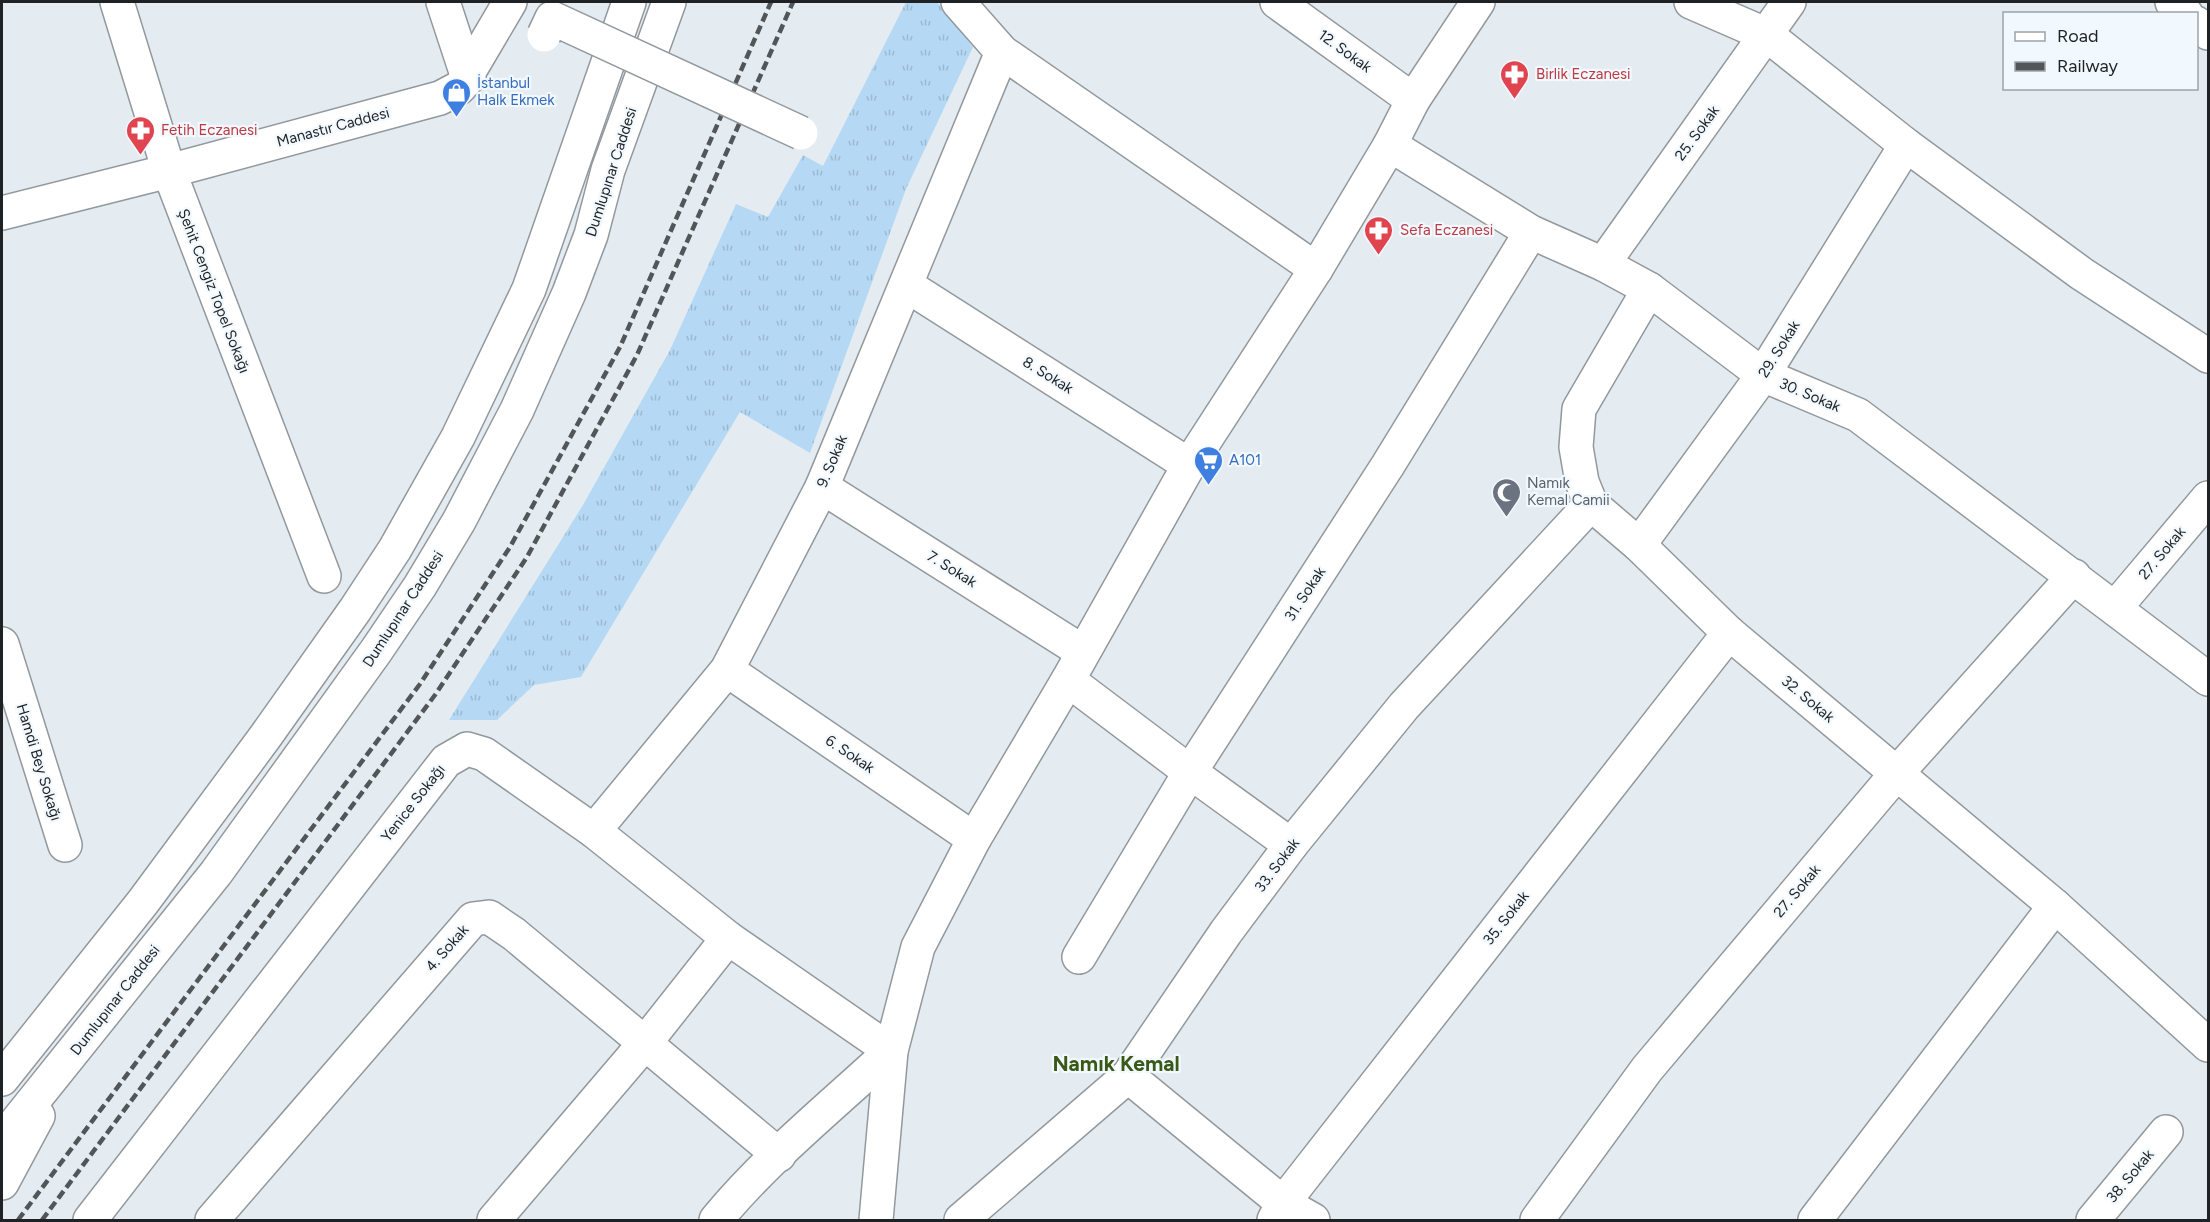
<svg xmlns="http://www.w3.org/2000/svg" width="2210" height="1222" font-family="Figtree,sans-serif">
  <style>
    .grass { fill: url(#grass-tufts) }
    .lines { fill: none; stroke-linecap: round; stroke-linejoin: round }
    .minor-casing { stroke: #92989c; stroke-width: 36 }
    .major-casing { stroke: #92989c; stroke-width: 36 }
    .minor { stroke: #fff; stroke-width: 33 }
    .major { stroke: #fff; stroke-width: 33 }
    .rail { stroke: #525658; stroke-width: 4.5; stroke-dasharray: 9 4.5; stroke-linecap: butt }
    .minor-bridge-casing { stroke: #92989c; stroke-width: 36; stroke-linecap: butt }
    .minor-bridge { stroke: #fff; stroke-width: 33 }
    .labels { text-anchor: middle; stroke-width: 4.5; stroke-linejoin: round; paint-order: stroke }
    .street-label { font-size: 15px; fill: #1f2224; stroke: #f2f9fe }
    .health-label { font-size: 15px; fill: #be3a42; stroke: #f2f9fe; text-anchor: start }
    .shop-label { font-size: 15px; fill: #366cbe; stroke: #f2f9fe; text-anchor: start }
    .worship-label { font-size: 15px; fill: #5b616d; stroke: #f2f9fe; text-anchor: start }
    .district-label { font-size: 21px; font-weight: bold; fill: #3a5917; stroke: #f2f9fe }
  </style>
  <defs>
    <pattern id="grass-tufts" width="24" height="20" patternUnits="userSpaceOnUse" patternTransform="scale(1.5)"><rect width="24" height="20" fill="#b5d9f4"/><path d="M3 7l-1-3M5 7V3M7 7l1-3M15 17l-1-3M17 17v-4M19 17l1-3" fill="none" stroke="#9bbad1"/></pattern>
  </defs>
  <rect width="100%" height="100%" fill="#e5ecf1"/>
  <!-- grass -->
  <polygon class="grass" points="906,2 937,2 973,47 906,189 810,453 740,412 581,677 534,685 497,720 449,720 583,505 670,350 736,204 768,217 803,155 823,166"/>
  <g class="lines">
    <defs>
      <g id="minor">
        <polyline points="117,2 169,171 324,576"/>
        <polyline points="443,2 467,75"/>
        <polyline points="958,2 1002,52 1316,269"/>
        <polyline points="1277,2 1413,100"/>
        <polyline points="1691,2 1767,35 1906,145 2082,274 2208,356"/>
        <polyline points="2172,2 2186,14"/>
        <polyline points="2196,23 2208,33"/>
        <polyline points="1390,145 1531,232 1603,264 1649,289 1763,375 1858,415 2208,679"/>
        <polyline points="2,213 169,171 440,98 459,88 469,77 467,75 510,2"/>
        <polyline points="1603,264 1789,2"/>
        <polyline points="906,285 1189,465"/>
        <polyline points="1649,289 1579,409 1576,447 1582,482 1591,504 1639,545 1729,633 2055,906 2208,1045"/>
        <polyline points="822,487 1083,652"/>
        <polyline points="1639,545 1763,375 1906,145"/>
        <polyline points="2115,608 2208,498"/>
        <polyline points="2,644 65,845"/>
        <polyline points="727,670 974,839"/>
        <polyline points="1068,680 1190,772 1291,845"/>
        <polyline points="594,831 727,670 822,487 1002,52"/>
        <polyline points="1079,957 1190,772 1388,465 1531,232"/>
        <polyline points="1128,1076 1283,1203 1313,1220"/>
        <path d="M90 1220 446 761 467 749 484 754 594 831 728 938 891 1051C832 1106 767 1158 716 1220"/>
        <polyline points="212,1220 473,919 489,917 514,934 779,1155"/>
        <polyline points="494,1220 645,1043 728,938"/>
        <polyline points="961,1220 1128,1076 1226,932 1291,845 1404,706 1591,504"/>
        <polyline points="1274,1220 1283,1203 1729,633"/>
        <polyline points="1537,1220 1647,1069 1897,773 2074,576"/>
        <polyline points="1815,1220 2055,906"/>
        <polyline points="2093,1220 2166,1132"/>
      </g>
      <g id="major">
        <polyline points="2,1079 143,902 265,737 355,610 395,549 458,437 529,289 629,2"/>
        <polyline points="2,1140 216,873 376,651 420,586 459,521 517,410 569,293 591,235 608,170 669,2"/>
        <polyline points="2,1183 38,1116"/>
        <polyline points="876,1220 891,1051 918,947 974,839 1068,680 1189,465 1316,269 1390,145 1413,100 1478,2"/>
      </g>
    </defs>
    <!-- minor casing -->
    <use href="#minor" class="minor-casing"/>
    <!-- major casing -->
    <use href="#major" class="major-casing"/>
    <!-- minor -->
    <use href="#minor" class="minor"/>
    <!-- major -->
    <use href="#major" class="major"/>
    <!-- rail -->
    <g class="rail">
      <polyline points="18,1220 420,684 510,547 620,347 771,2"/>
      <polyline points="42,1220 435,695 527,557 637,355 793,2"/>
    </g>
    <defs>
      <polyline id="minor-bridge" points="544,35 552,18 801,133"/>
    </defs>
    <!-- minor-bridge casing -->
    <use href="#minor-bridge" class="minor-bridge-casing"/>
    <!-- minor-bridge -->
    <use href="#minor-bridge" class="minor-bridge"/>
  </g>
  <!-- icons -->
  <defs>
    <symbol id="pharmacy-pin" viewBox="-11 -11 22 30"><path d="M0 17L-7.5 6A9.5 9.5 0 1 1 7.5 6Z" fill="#e0444e" stroke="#f2f9fe"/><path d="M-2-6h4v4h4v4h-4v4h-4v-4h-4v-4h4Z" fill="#fff"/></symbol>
    <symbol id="shop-pin" viewBox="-11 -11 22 30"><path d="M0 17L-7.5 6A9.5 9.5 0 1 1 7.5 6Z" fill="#3f7fe0" stroke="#f2f9fe"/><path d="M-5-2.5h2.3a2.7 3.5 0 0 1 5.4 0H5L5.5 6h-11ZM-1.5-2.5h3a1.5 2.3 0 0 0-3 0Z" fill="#fff"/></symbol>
    <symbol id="supermarket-pin" viewBox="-11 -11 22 30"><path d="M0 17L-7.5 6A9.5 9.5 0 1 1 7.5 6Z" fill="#3f7fe0" stroke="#f2f9fe"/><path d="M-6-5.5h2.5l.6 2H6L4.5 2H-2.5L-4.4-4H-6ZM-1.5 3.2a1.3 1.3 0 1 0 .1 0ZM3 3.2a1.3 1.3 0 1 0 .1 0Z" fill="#fff"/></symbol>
    <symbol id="mosque-pin" viewBox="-11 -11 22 30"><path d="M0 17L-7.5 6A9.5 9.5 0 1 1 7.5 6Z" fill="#6b7280" stroke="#f2f9fe"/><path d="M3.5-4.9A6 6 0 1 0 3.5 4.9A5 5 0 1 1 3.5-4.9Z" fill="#fff"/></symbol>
  </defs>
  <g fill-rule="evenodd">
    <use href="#pharmacy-pin" x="1498" y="58" width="33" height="45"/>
    <use href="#shop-pin" x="440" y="76" width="33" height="45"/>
    <use href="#pharmacy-pin" x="124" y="114" width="33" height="45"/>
    <use href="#pharmacy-pin" x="1362" y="214" width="33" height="45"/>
    <use href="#supermarket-pin" x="1192" y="444" width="33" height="45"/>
    <use href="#mosque-pin" x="1490" y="476" width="33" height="45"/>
  </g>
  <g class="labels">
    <!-- street labels -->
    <g class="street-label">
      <text transform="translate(1345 51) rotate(36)" y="5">12. Sokak</text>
      <text transform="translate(333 127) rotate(-15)" y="5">Manastır Caddesi</text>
      <text transform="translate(1697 133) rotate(-54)" y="5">25. Sokak</text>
      <text transform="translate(611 172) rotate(-72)" y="5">Dumlupınar Caddesi</text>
      <text transform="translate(214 291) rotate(69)" y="5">Şehit Cengiz Topel Sokağı</text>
      <text transform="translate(1779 349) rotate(-58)" y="5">29. Sokak</text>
      <text transform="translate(1048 375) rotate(32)" y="5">8. Sokak</text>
      <text transform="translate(1810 395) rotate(23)" y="5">30. Sokak</text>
      <text transform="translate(832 461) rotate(-67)" y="5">9. Sokak</text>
      <text transform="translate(2162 553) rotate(-50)" y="5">27. Sokak</text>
      <text transform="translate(952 569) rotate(32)" y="5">7. Sokak</text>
      <text transform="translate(1305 594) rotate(-57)" y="5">31. Sokak</text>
      <text transform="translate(403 609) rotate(-57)" y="5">Dumlupınar Caddesi</text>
      <text transform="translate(1808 699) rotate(40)" y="5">32. Sokak</text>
      <text transform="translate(850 754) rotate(34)" y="5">6. Sokak</text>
      <text transform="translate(39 762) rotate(73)" y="5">Hamdi Bey Sokağı</text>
      <text transform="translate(413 803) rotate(-52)" y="5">Yenice Sokağı</text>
      <text transform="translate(1277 865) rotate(-53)" y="5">33. Sokak</text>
      <text transform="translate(1797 891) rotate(-50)" y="5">27. Sokak</text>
      <text transform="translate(1506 918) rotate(-52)" y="5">35. Sokak</text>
      <text transform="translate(447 948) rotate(-49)" y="5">4. Sokak</text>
      <text transform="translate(115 1000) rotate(-52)" y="5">Dumlupınar Caddesi</text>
      <text transform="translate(2130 1176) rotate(-50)" y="5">38. Sokak</text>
    </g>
    <!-- health labels -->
    <g class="health-label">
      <text x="1536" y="79">Birlik Eczanesi</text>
      <text x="161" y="135">Fetih Eczanesi</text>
      <text x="1400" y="235">Sefa Eczanesi</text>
    </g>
    <!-- shop labels -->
    <g class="shop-label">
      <text x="477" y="88">İstanbul<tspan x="477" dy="17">Halk Ekmek</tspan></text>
      <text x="1229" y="465">A101</text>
    </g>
    <!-- worship labels -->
    <g class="worship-label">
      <text x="1527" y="488">Namık<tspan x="1527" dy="17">Kemal Camii</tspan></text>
    </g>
    <!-- district labels -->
    <g class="district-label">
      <text x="1116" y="1071">Namık Kemal</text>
    </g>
  </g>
  <!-- border -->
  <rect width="2210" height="1222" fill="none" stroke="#1f2224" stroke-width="6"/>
  <!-- legend -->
  <rect x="2003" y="12" width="195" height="78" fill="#f2f9fe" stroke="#9ea3a7" stroke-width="1.5"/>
  <rect x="2015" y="32" width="30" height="9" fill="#ffffff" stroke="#9ea3a7" stroke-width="1.5"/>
  <text x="2057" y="42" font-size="18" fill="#1f2224">Road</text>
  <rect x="2015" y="62" width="30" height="9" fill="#525658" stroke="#9ea3a7" stroke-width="1.5"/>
  <text x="2057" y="72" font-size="18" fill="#1f2224">Railway</text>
</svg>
